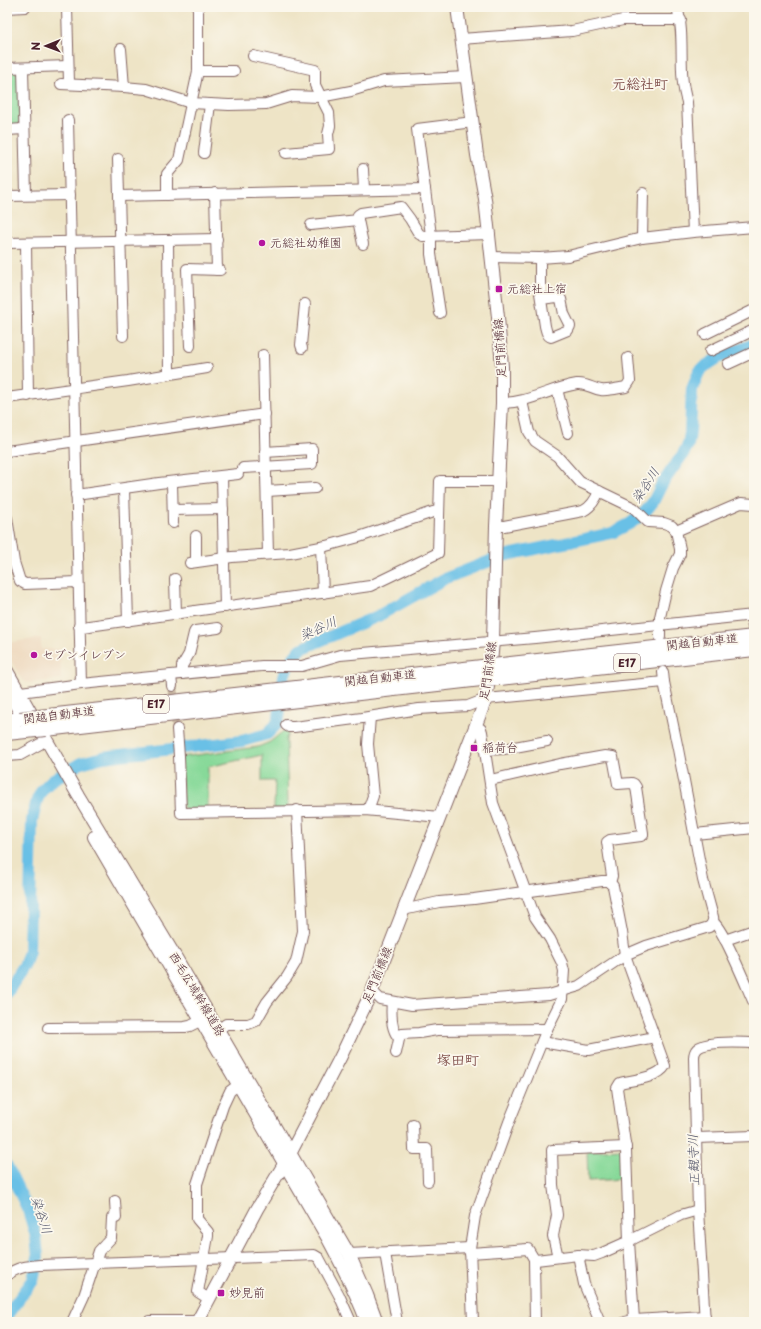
<svg xmlns="http://www.w3.org/2000/svg" width="761" height="1329" font-family="'Playpen Sans','Klee One',sans-serif">
  <style>
    .built { fill: #edd7bb }
    .green { fill: #87d999; stroke: #687c62 }
    .lines { fill: none; stroke-linecap: round; stroke-linejoin: round }
    .river { stroke: #69c0e6; stroke-width: 12 }
    .minor-tunnel { stroke: #cdbda7; stroke-width: 10; stroke-dasharray: 10 5; stroke-linecap: butt }
    .minor-casing { stroke: #836461; stroke-width: 12 }
    .major-casing { stroke: #836461; stroke-width: 14 }
    .highway-casing { stroke: #836461; stroke-width: 16 }
    .minor { stroke: #fff; stroke-width: 10 }
    .major { stroke: #fff; stroke-width: 12 }
    .highway { stroke: #fff; stroke-width: 14 }
    .highway-bridge-casing { stroke: #836461; stroke-width: 16; stroke-linecap: butt }
    .highway-bridge { stroke: #fff; stroke-width: 14 }
    .poi-dot { fill: #b5179e; stroke: #fbf7ec; stroke-width: 1.5 }
    .labels { text-anchor: middle; stroke-width: 3.5; stroke-linejoin: round; paint-order: stroke }
    .shield { fill: #fbf7ec; stroke: #7f6065; stroke-width: 1 }
    .shield-label { font-size: 11px; font-weight: bold; fill: #4a1f2b }
    .poi-label { font-size: 12px; fill: #4a1f2b; stroke: #fbf7ec; text-anchor: start }
    .street-label { font-size: 12px; fill: #4a1f2b; stroke: #fbf7ec }
    .water-label { font-size: 13px; font-style: italic; fill: #55576c; stroke: #fbf7ec }
    .quarter-label { font-size: 14px; font-weight: bold; fill: #81514d; stroke: #fbf7ec }
  </style>
  <rect width="100%" height="100%" fill="#fbf7ec"/>
  <filter id="ink" filterUnits="userSpaceOnUse"><feTurbulence type="fractalNoise" baseFrequency=".025" numOctaves="2"/><feDisplacementMap in="SourceGraphic" scale="8" xChannelSelector="R" yChannelSelector="G"/><feConvolveMatrix kernelMatrix="1 2 1 2 8 2 1 2 1" color-interpolation-filters="sRGB"/></filter>
  <filter id="wash" filterUnits="userSpaceOnUse"><feTurbulence type="fractalNoise" baseFrequency=".012" numOctaves="4" result="noise"/><feDisplacementMap in="SourceGraphic" scale="16" xChannelSelector="R" yChannelSelector="G"/><feGaussianBlur stdDeviation="0.9" result="paint"/><feColorMatrix in="noise" values="0 0 0 0 0 0 0 0 0 0 0 0 0 0 0 0 0 1.4 0 .05"/><feComposite in="paint" operator="in"/></filter>
  <g filter="url(#wash)">
    <rect width="100%" height="100%" fill="#eee4c6"/>
    <!-- built -->
    <polygon class="built" points="41,638 41,649 60,649 61,679 27,683 20,677 7,653 7,643"/>
    <!-- green -->
    <g class="green">
      <polygon points="7,70 19,73 19,124 7,127"/>
      <polygon points="286,729 289,731 286,739 288,805 285,809 274,809 275,781 262,781 262,755 208,767 208,810 186,810 183,807 181,757 258,747 270,742"/>
      <polygon points="621,1149 624,1179 588,1181 587,1151"/>
    </g>
    <g class="lines">
      <!-- river -->
      <g class="river">
        <polyline points="7,993 25,964 29,951 32,821 37,800 42,790 52,780 81,763 103,757 242,741 267,734 276,725 279,717 284,676 290,662 301,649 378,616 444,579 503,556 612,533 631,523 645,512 653,502 662,484 683,454 688,445 690,433 692,389 699,372 704,367 718,358 754,344"/>
        <polyline points="7,1166 28,1210 36,1236 38,1257 33,1280 7,1315"/>
      </g>
    </g>
  </g>
  <g filter="url(#ink)">
    <g class="lines">
      <!-- minor-tunnel -->
      <polyline class="minor-tunnel" points="172,686 177,729"/>
      <defs>
        <g id="minor">
          <polyline points="67,7 69,83"/>
          <path d="M677 7C686 38 677 71 687 102L693 232"/>
          <polyline points="7,8 25,7"/>
          <polyline points="461,39 572,31 623,20 681,20"/>
          <polyline points="121,49 124,87"/>
          <polyline points="253,56 315,70 315,85 329,113 330,126 328,134 329,149 286,153"/>
          <polyline points="7,68 68,66"/>
          <polyline points="23,68 26,195"/>
          <polyline points="198,71 234,71"/>
          <polyline points="61,84 124,87 146,89 191,103 229,105 266,104 292,96 320,97 351,91 384,81 466,77"/>
          <polyline points="68,120 81,684"/>
          <polyline points="7,130 24,129"/>
          <polyline points="204,153 210,104"/>
          <polyline points="118,159 123,336"/>
          <polyline points="363,169 364,190"/>
          <polyline points="215,193 217,270"/>
          <polyline points="167,195 167,174 179,160 198,71 198,7"/>
          <polyline points="7,196 70,195"/>
          <polyline points="119,196 425,189"/>
          <polyline points="358,220 363,244"/>
          <polyline points="311,225 358,220 358,215 361,213 401,207 410,219 419,234 423,236 490,234"/>
          <polyline points="642,238 643,193"/>
          <polyline points="168,240 169,374"/>
          <polyline points="7,243 217,239"/>
          <polyline points="26,243 28,396"/>
          <polyline points="492,257 540,258 568,256 642,238 693,232 754,227"/>
          <path d="M540 258V293L545 326C546 330 547 336 551 337L568 330 570 326 564 314 561 299 557 297 541 299"/>
          <polyline points="440,313 431,254 431,235 417,129 473,122"/>
          <polyline points="705,334 754,310"/>
          <polyline points="190,346 187,269 220,270"/>
          <polyline points="302,348 301,345 305,304"/>
          <polyline points="710,351 754,330"/>
          <polyline points="263,355 268,554"/>
          <polyline points="728,364 754,352"/>
          <polyline points="557,389 568,433"/>
          <polyline points="7,398 128,381 207,368"/>
          <polyline points="522,401 529,432 535,441 557,456 580,482 634,508 648,522 664,523 672,526 676,531 680,549 680,554 673,568 666,591 660,617 660,637"/>
          <path d="M502 403C529 403 551 388 577 384 587 383 592 389 601 390 608 391 619 388 626 387L630 381 628 358"/>
          <polyline points="7,451 265,414"/>
          <polyline points="243,468 312,464 312,449 265,452"/>
          <polyline points="222,476 225,607"/>
          <polyline points="172,482 173,523"/>
          <polyline points="124,489 128,621"/>
          <polyline points="267,491 315,488"/>
          <polyline points="76,495 159,483 238,474"/>
          <polyline points="173,510 223,509"/>
          <polyline points="7,518 14,562 20,581 25,584 78,582"/>
          <path d="M496 526H504L583 511C591 507 596 499 599 491"/>
          <polyline points="676,531 741,503 754,504"/>
          <polyline points="196,536 196,562"/>
          <polyline points="321,547 323,593"/>
          <polyline points="190,563 232,557 290,553 326,546 359,537 433,512 439,511"/>
          <polyline points="175,579 176,614"/>
          <polyline points="751,615 753,627"/>
          <polyline points="79,626 82,627 370,586 438,553 440,481 498,481"/>
          <polyline points="182,674 182,666 189,654 194,633 195,631 218,628"/>
          <polyline points="171,675 172,686"/>
          <polyline points="13,693 81,684 262,666 302,666 340,655 535,638 754,615"/>
          <polyline points="286,725 289,727 294,727 362,718 419,709 468,706 486,699 664,682"/>
          <polyline points="177,729 179,756 181,813 365,810 440,817"/>
          <polyline points="485,750 504,749 547,741"/>
          <polyline points="7,756 20,755 40,744"/>
          <polyline points="490,780 560,764 605,756 613,757 618,784 632,783 634,784 636,787 643,833 643,835 641,836 610,840 607,842 612,876 610,883"/>
          <polyline points="368,810 373,796 368,744 370,717"/>
          <polyline points="695,834 754,828"/>
          <path d="M403 910 439 902 474 899 602 881H608L613 886 622 932 625 955 665 1066C658 1078 632 1080 620 1083L617 1088 626 1150 629 1241 634 1320 625 1322"/>
          <path d="M713 922C723 928 747 988 754 1003"/>
          <polyline points="725,940 754,930"/>
          <path d="M372 991 380 999 412 1005 549 995 579 986 625 955 646 946 709 927C712 924 714 921 713 917L703 880 678 749 664 682 663 672"/>
          <path d="M392 1002C391 1013 391 1030 399 1038"/>
          <polyline points="48,1028 185,1027 190,1026 200,1021"/>
          <polyline points="218,1030 226,1024 248,1024 256,1021 267,1002 287,977 296,962 303,931 297,810"/>
          <polyline points="542,1042 588,1050 655,1037"/>
          <polyline points="396,1053 400,1035 402,1034 419,1033 437,1030 547,1029"/>
          <polyline points="413,1125 414,1149 427,1149 428,1181"/>
          <polyline points="697,1138 754,1136"/>
          <polyline points="385,1253 397,1322"/>
          <polyline points="470,1253 528,1249 534,1259 536,1260 578,1255 594,1256 602,1253 629,1241 681,1215 698,1210"/>
          <polyline points="349,1254 470,1248"/>
          <polyline points="578,1255 584,1284 600,1322"/>
          <polyline points="558,1257 553,1236 557,1215 553,1185 552,1150 626,1147"/>
          <polyline points="534,1259 535,1322"/>
          <path d="M7 1275C17 1267 28 1266 40 1265L314 1255 319 1258 339 1295 351 1322"/>
          <polyline points="209,1299 198,1292 208,1236 208,1232 197,1219 197,1184 223,1106 230,1091 238,1085"/>
          <polyline points="634,1320 705,1316"/>
          <polyline points="149,1321 197,1321"/>
          <polyline points="72,1322 84,1296 99,1251 111,1238 112,1218 116,1218 115,1201"/>
          <polyline points="473,1322 470,1248 475,1216 509,1122 547,1029 562,999 564,971 562,963 550,939 535,917 493,803 482,732 481,729 476,726"/>
          <path d="M705 1322 698 1210 694 1058C694 1055 694 1052 697 1049 706 1040 741 1043 754 1043"/>
        </g>
        <g id="major">
          <polyline points="7,671 78,795 175,956 349,1254 367,1295 377,1322"/>
          <polyline points="7,691 28,725"/>
          <path d="M94 837 327 1237C342 1265 356 1292 367 1322"/>
          <polyline points="197,1322 257,1209 290,1154 341,1056 372,991 486,699 490,674 493,641 496,526 502,403 502,367 498,317 485,199 477,155 457,7"/>
        </g>
        <g id="highway">
          <polyline points="502,665 754,637"/>
          <polyline points="500,678 754,649"/>
          <polyline points="39,717 482,667"/>
          <polyline points="7,721 20,719"/>
          <polyline points="46,729 481,679"/>
          <polyline points="7,733 26,731"/>
        </g>
      </defs>
      <!-- minor casing -->
      <use href="#minor" class="minor-casing"/>
      <!-- major casing -->
      <use href="#major" class="major-casing"/>
      <!-- highway casing -->
      <use href="#highway" class="highway-casing"/>
      <!-- minor -->
      <use href="#minor" class="minor"/>
      <!-- major -->
      <use href="#major" class="major"/>
      <!-- highway -->
      <use href="#highway" class="highway"/>
      <defs>
        <g id="highway-bridge">
          <polyline points="482,667 502,665"/>
          <polyline points="481,679 500,678"/>
          <polyline points="20,719 39,717"/>
          <polyline points="26,731 46,729"/>
        </g>
      </defs>
      <!-- highway-bridge casing -->
      <use href="#highway-bridge" class="highway-bridge-casing"/>
      <!-- highway-bridge -->
      <use href="#highway-bridge" class="highway-bridge"/>
    </g>
  </g>
  <!-- markers -->
  <g class="poi-dot">
    <circle cx="262" cy="243" r="4"/>
    <rect x="495" y="285" width="8" height="8" rx="2"/>
    <circle cx="34" cy="655" r="4"/>
    <rect x="470" y="744" width="8" height="8" rx="2"/>
    <rect x="217" y="1289" width="8" height="8" rx="2"/>
  </g>
  <g class="labels">
    <!-- shield labels -->
    <g class="shield">
      <rect x="614" y="654" width="26" height="18" rx="3"/>
      <rect x="143" y="695" width="26" height="18" rx="3"/>
    </g>
    <g class="shield-label">
      <text x="627" y="667">E17</text>
      <text x="156" y="708">E17</text>
    </g>
    <!-- poi labels -->
    <g class="poi-label">
      <text x="270" y="247">元総社幼稚園</text>
      <text x="507" y="293">元総社上宿</text>
      <text x="42" y="659">セブンイレブン</text>
      <text x="482" y="752">稲荷台</text>
      <text x="229" y="1297">妙見前</text>
    </g>
    <!-- street labels -->
    <g class="street-label">
      <text transform="translate(500 348) rotate(-94)" y="4">足門前橋線</text>
      <text transform="translate(702 642) rotate(-6)" y="4">関越自動車道</text>
      <text transform="translate(488 671) rotate(-82)" y="4">足門前橋線</text>
      <text transform="translate(380 678) rotate(-6)" y="4">関越自動車道</text>
      <text transform="translate(59 715) rotate(-7)" y="4">関越自動車道</text>
      <text transform="translate(377 975) rotate(-68)" y="4">足門前橋線</text>
      <text transform="translate(197 994) rotate(59)" y="4">西毛広域幹線道路</text>
    </g>
    <!-- water labels -->
    <g class="water-label">
      <text transform="translate(645 485) rotate(-57)" y="5">染谷川</text>
      <text transform="translate(318 628) rotate(-24)" y="5">染谷川</text>
      <text transform="translate(693 1160) rotate(-92)" y="5">正観寺川</text>
      <text transform="translate(42 1215) rotate(72)" y="5">染谷川</text>
    </g>
    <!-- quarter labels -->
    <g class="quarter-label">
      <text x="640" y="89">元総社町</text>
      <text x="458" y="1065">塚田町</text>
    </g>
  </g>
  <!-- margin -->
  <rect width="761" height="1329" fill="none" stroke="#fbf7ec" stroke-width="24"/>
  <!-- north arrow -->
  <g transform="translate(46 46) rotate(269)" stroke="#fbf7ec" stroke-width="3" paint-order="stroke">
  <path d="M0-3L7 15L0 10L-7 15Z" fill="#4a1f2b"/>
  <text y="-6" font-size="11" font-weight="bold" text-anchor="middle" fill="#4a1f2b">N</text>
  </g>
</svg>
